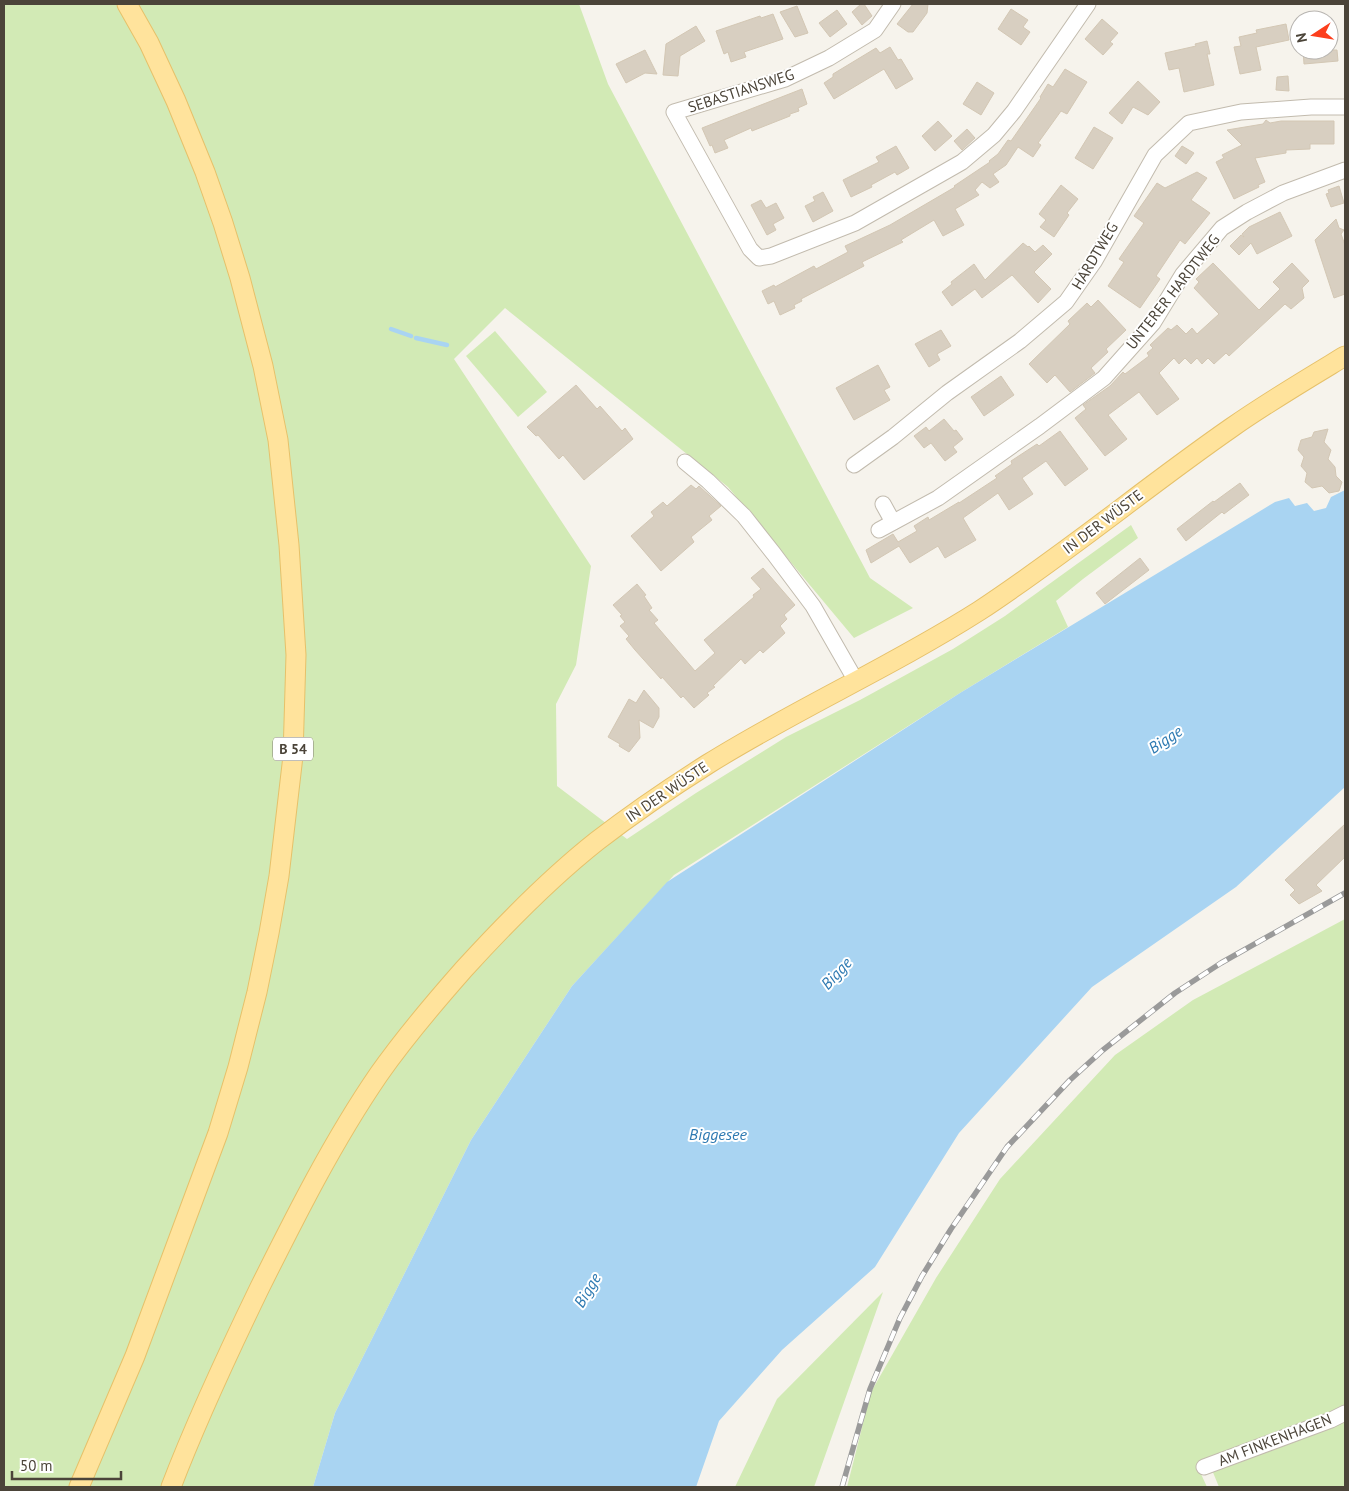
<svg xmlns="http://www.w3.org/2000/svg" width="1349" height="1491" font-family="'PT Sans',sans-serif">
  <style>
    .green { fill: #d2eab5 }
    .water { fill: #a9d4f2 }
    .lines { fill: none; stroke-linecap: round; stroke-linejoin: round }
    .stream { stroke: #a9d4f2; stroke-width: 4.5 }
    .building { fill: #d8cfc1; stroke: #d3c7b4 }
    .minor-casing { stroke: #c2bbae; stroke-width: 17 }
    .major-casing { stroke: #e6c16a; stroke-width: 21 }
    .minor { stroke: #fff; stroke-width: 15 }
    .major { stroke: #ffe39c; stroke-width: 19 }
    .rail-casing { stroke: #9a9a9a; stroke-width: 5.5 }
    .rail { stroke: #fff; stroke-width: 4; stroke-dasharray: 11; stroke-linecap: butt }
    .labels { text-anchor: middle; stroke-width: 4; stroke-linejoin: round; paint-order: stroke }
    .shield { fill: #fff; stroke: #817c74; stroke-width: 1 }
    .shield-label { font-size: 14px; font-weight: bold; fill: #4b4439 }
    .street-label { font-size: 15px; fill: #4b4439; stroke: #fff }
    .water-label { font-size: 16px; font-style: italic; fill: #2e7ab2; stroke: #fff }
  </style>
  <rect width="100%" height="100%" fill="#f6f3ec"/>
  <!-- green -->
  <g class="green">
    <polygon points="4,4 579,4 608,84 870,578 913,608 854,638 728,487 505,308 454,359 591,566 576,665 556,704 557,786 627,839 696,793 786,737 860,700 953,649 1005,616 1131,525 1138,538 1083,579 1056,601 1068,627 960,693 674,875 572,986 471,1140 335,1413 313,1487 4,1487"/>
    <polygon points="495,331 547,392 518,417 466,356"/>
    <polygon points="1345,919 1345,1487 1219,1487 1212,1470 1201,1474 1207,1487 847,1487 871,1392 936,1278 1000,1179 1115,1055 1193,1000"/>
    <polygon points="883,1292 814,1487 735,1487 777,1399"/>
  </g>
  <!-- water -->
  <polygon class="water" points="1345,490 1345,787 1236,887 1092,987 959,1133 875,1267 782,1350 719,1421 696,1487 313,1487 335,1413 471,1140 572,986 667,882 960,693 1275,502 1289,498 1295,506 1307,503 1314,511 1326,508 1331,497"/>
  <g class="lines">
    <!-- stream -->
    <g class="stream">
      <polyline points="391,329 411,336"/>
      <polyline points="416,338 447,345"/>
    </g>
  </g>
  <!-- building -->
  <g class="building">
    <polygon points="861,4 864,4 872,16 862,25 852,12"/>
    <polygon points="913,4 928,4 927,13 913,32 908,32 897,24"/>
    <polygon points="797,6 808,33 795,37 780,12"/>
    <polygon points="1011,9 1028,20 1023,27 1030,32 1021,45 998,29"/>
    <polygon points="837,10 847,24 830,37 819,23"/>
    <polygon points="773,14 783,39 744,52 746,57 731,62 728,52 724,54 716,31 760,16 761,18"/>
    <polygon points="1102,19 1118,33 1110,42 1113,44 1103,55 1085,39"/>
    <polygon points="1286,24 1289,40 1256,47 1261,70 1240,74 1234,47 1241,46 1239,37 1257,33 1256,30"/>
    <polygon points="696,26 705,41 680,56 678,76 663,75 666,44"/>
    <polygon points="1207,41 1210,54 1207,54 1214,85 1184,92 1179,68 1169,70 1165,53 1196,46 1195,44"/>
    <polygon points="890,47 898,60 901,59 913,79 896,89 884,69 834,99 824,83 833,77 833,74 876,48 880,53"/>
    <polygon points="645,50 657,74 645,73 626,83 616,64"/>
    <polygon points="1303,50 1337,50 1338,61 1304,64"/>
    <polygon points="1065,69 1087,82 1067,114 1061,111 1038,143 1041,145 1033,157 1018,147 1006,165 993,174 999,182 990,188 982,182 975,190 979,195 955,209 964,225 943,236 934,220 901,240 903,242 862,262 864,266 801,299 802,301 794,305 795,308 780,315 774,301 768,304 762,291 774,285 775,287 814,266 816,269 848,252 845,246 890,225 955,187 954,186 990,162 989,161 998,154 1008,140 1011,141 1041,98 1040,97 1048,84 1053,87"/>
    <polygon points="1288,76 1289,91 1276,90 1277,77"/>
    <polygon points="1138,81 1160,102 1148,115 1133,107 1122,124 1109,113"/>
    <polygon points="977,82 994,93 981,115 963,104"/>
    <polygon points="802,89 807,104 798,108 799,111 790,114 790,116 752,131 751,128 724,140 728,148 715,153 712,145 710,146 702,128"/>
    <polygon points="1266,120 1270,123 1281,121 1334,121 1334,144 1310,144 1310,149 1286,150 1286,153 1255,158 1265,182 1258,185 1259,187 1234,199 1216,162 1224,158 1222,155 1242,145 1227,130 1263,124"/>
    <polygon points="938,121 952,136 935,151 922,136"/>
    <polygon points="1094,127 1113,138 1093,169 1075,158"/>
    <polygon points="967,129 975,138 962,150 954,141"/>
    <polygon points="896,146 909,168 897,175 895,172 871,185 872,187 851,197 843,180 879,162 876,157"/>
    <polygon points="1182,146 1194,153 1186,164 1175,156"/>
    <polygon points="1197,172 1207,178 1191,200 1210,213 1185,244 1180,240 1156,276 1160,279 1140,308 1108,286 1124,262 1119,259 1144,223 1134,216 1157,183 1165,188"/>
    <polygon points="1061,185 1078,199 1067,213 1069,215 1054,237 1040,227 1046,220 1039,214"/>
    <polygon points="1339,186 1344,203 1331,207 1326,194 1329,193 1328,190"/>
    <polygon points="823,192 833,211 813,222 805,206 815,201 813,197"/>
    <polygon points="761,200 766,208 776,203 784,218 773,224 776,230 767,235 751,205"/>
    <polygon points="1280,212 1292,236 1257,254 1251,243 1239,255 1230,246 1241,235 1244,237 1242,234 1249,227"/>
    <polygon points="1336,219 1339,228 1344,230 1341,234 1345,245 1345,294 1334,298 1315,240"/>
    <polygon points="1023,243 1028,247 1029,246 1035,252 1043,245 1052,254 1034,272 1051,289 1038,303 1012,275 982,298 975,289 952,306 942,292 952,284 951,282 974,264 985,280"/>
    <polygon points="1213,263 1259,310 1280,289 1273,282 1292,263 1309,281 1302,288 1304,298 1291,309 1285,304 1229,356 1226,353 1214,364 1208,358 1202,364 1197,358 1191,364 1185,358 1179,364 1174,358 1159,373 1179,399 1157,415 1139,392 1108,415 1127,439 1105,456 1075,418 1086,409 1083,405 1110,386 1123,372 1125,374 1149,356 1147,353 1153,348 1150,345 1168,328 1171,330 1177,325 1186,334 1192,328 1197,334 1219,314 1194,288 1199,282 1196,279"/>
    <polygon points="1098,300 1126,330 1106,349 1108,352 1091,368 1095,373 1070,392 1055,375 1047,383 1029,364 1070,324 1068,321 1087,303 1091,307"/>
    <polygon points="941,330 951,346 937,354 940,360 929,367 915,344"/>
    <polygon points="878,365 890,387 884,390 890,400 854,420 836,388"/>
    <polygon points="1001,376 1014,395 984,416 971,397"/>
    <polygon points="576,385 597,409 600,406 622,431 625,428 633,439 584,480 563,455 559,459 538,435 536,436 527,427"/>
    <polygon points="944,419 954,431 956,430 963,439 953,447 957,452 945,461 931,443 924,448 914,436 926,427 929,431"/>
    <polygon points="1328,429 1324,442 1331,450 1328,459 1335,467 1336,476 1342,482 1339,491 1329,493 1322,486 1312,488 1305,482 1307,473 1301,466 1304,457 1298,450 1301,440 1312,437 1314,432"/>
    <polygon points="1060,431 1088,469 1065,486 1046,461 1022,478 1033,494 1009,510 998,493 963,518 976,540 945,558 938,546 910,563 899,546 871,563 866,550 893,534 898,542 917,531 914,526 928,517 929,520 959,502 959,503 997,478 995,476 1012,464 1011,461 1037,444 1039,446"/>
    <polygon points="1240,483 1249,495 1224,514 1222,512 1186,541 1177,529 1213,501 1214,502"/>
    <polygon points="691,485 696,489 699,486 721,506 709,516 712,520 691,537 694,542 661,571 631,536 654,516 651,512 663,502 667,506"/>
    <polygon points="1140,558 1149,570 1105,604 1096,593"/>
    <polygon points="763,568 795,605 784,615 787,619 780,626 785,633 763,653 760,650 745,664 741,659 713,686 715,687 707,693 709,695 694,708 683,696 681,698 662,677 661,679 635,650 626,639 629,636 620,626 625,622 620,616 622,615 613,605 637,584 646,595 644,596 652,608 649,610 658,620 654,623 695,671 715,653 704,640 754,597 753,595 761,589 751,578"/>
    <polygon points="644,690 659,708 659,717 653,728 639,720 640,738 629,752 619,746 620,744 608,737 629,699 636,703"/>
    <polygon points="1345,824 1345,857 1316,885 1322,891 1299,904 1290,895 1295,890 1285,880"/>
  </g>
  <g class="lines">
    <defs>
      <g id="minor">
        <polyline points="893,4 875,30 829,58 785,79 674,112 750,249 759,258 771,256 855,223 962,162 994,135 1014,111 1088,4"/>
        <polyline points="685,462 708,481 744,516 774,554 813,606 856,681"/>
        <polyline points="854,465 893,437 947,393 1020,341 1066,302 1094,262 1155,155 1189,123 1241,112 1311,107 1345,107"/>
        <polyline points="883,504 893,522"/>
        <polyline points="879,530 938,498 1040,426 1104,378 1153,323 1183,274 1222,228 1247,212 1283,193 1345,170"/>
        <polyline points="1204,1467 1331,1420 1345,1413"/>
      </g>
      <g id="major">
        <polyline points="79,1487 135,1356 218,1133 238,1067 257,992 269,933 279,876 293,756 296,655 289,545 278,440 263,366 240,278 223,223 205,172 176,101 149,43 127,4"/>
        <path d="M171 1487C197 1419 228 1353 260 1287 296 1215 333 1141 379 1074 405 1037 434 1003 464 969 505 924 549 879 597 841 632 814 670 788 708 764 796 709 891 667 979 611 1066 554 1146 487 1231 428 1268 402 1307 379 1345 356"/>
      </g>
    </defs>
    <!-- minor casing -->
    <use href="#minor" class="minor-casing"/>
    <!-- major casing -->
    <use href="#major" class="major-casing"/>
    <!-- minor -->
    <use href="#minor" class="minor"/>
    <!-- major -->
    <use href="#major" class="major"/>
    <defs>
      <polyline id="rail" points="842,1487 870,1389 900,1318 922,1276 951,1229 1007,1147 1070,1080 1103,1050 1175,993 1221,963 1345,893"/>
    </defs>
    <!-- rail casing -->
    <use href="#rail" class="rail-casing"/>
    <!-- rail -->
    <use href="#rail" class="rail"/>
  </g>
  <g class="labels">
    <!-- shield labels -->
    <rect class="shield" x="273" y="737.5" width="40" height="23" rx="4"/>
    <g class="shield-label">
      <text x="293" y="754">B 54</text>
    </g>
    <!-- street labels -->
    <g class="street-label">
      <text transform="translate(741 91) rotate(-18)" y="5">SEBASTIANSWEG</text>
      <text transform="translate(1095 256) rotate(-59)" y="5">HARDTWEG</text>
      <text transform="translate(1173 292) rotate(-52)" y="5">UNTERER HARDTWEG</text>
      <text transform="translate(1103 522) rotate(-37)" y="5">IN DER WÜSTE</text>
      <text transform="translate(667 792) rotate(-34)" y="5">IN DER WÜSTE</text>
      <text transform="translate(1275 1440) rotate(-21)" y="5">AM FINKENHAGEN</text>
    </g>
    <!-- water labels -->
    <g class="water-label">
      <text transform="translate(1165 739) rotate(-34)" y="6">Bigge</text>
      <text transform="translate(836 973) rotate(-47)" y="6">Bigge</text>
      <text x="718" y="1140">Biggesee</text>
      <text transform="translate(587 1290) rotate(-59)" y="6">Bigge</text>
    </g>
  </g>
  <!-- border -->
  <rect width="1349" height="1491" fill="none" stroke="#4b4439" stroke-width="10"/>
  <!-- north arrow -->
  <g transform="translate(1314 35) rotate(258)"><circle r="24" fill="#ffffff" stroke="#b7b4b0"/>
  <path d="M0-4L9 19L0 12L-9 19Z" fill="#fc3f1d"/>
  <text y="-8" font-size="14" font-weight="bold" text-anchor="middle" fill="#4b4439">N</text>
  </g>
  <!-- scale -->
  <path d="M12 1471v8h109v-8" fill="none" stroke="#4b4439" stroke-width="2.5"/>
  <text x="20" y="1471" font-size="15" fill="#4b4439" stroke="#ffffff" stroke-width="4" paint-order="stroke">50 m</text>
</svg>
